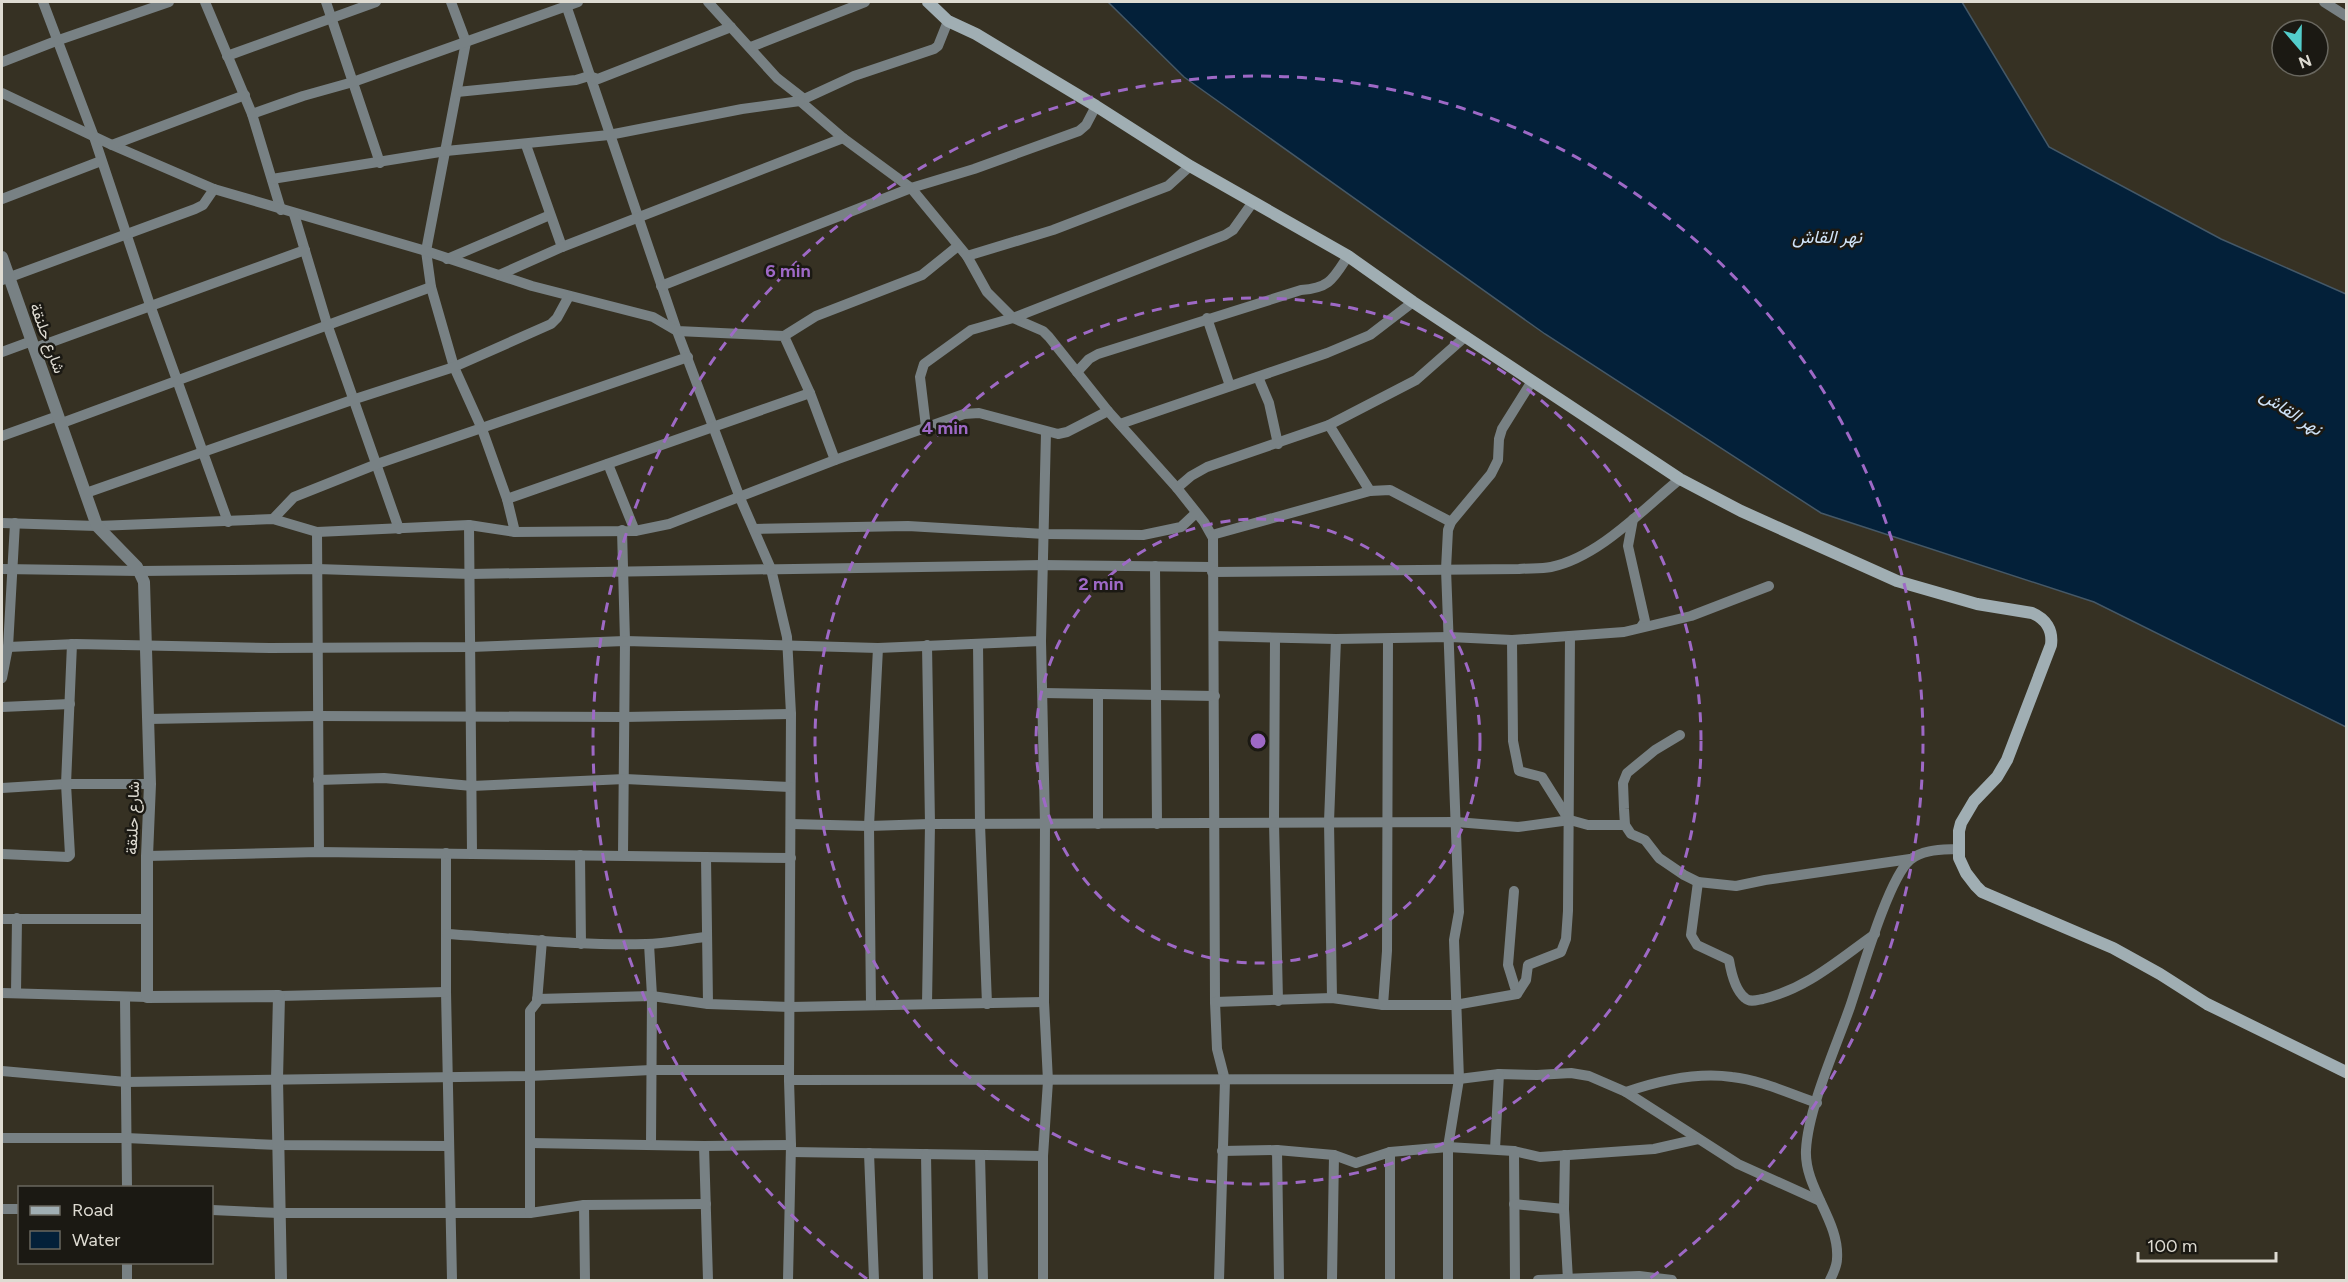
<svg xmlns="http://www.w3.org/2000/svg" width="2348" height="1282" font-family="Figtree,Vazirmatn,sans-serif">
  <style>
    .water { fill: #032039; stroke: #455867; stroke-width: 1.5 }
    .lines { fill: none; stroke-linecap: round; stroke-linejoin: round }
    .minor { stroke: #788184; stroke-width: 10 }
    .tertiary { stroke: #788184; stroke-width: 12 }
    .secondary { stroke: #a0aeb3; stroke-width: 12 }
    .ring { fill: none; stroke: #9e69c6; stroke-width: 3; stroke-dasharray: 10 8 }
    .labels { text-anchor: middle; stroke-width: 5; stroke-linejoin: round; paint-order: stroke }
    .street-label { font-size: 16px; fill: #dedbd2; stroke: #1b1913 }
    .water-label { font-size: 18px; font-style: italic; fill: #d0e4f9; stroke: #1b1913 }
    .centre { fill: #9e69c6; stroke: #1b1913; stroke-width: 3 }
    .ring-label { font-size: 18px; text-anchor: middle; font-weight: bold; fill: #9e69c6; stroke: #1b1913; stroke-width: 5; stroke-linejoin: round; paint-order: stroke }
  </style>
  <rect width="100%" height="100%" fill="#363123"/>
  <!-- water -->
  <polygon class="water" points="1108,2 1962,2 2049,147 2221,239 2346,294 2346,727 2094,602 1821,513 1545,334 1184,77"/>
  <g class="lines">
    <!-- minor -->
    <g class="minor">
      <polyline points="43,2 94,137 150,305 228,522"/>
      <polyline points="205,2 252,114 281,210"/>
      <polyline points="326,2 380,163"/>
      <polyline points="451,2 466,42 426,251 431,287 454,367 482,429 507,499 515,532"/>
      <polyline points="565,2 677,331 784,336 810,393 835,460"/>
      <polyline points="708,2 777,78 804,99 800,101 843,138 911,188 967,256 987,292 1013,318 1043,331 1049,337 1108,411 1177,488 1204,522 1213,538 1215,1002 1217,1049 1225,1080 1219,1280"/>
      <polyline points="2324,2 2346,16"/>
      <polyline points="751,47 865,2"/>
      <polyline points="227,56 376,2"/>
      <polyline points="2,62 56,41 169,2"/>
      <polyline points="457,92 576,80 589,76 598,79 731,27"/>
      <polyline points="2,93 112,145 214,189 426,251 532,286 653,317 677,331 740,498 771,569 787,637 791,714 789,1080 791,1145 788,1280"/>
      <polyline points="804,99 854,76 934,49 938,46 948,21"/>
      <polyline points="252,114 303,96 353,82 578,2"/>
      <polyline points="112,145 245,95"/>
      <polyline points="526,145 562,247"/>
      <polyline points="272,179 446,151 609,135 742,109 800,101"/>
      <polyline points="2,199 101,161"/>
      <polyline points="294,214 327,324 399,529"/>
      <polyline points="967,256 1053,230 1168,186 1190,166"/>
      <polyline points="447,259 550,215"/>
      <polyline points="499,275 562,247 843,138"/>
      <polyline points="2,280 195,209 203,205 214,189"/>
      <polyline points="661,286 911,188 974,169 1079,131 1086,125 1096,106"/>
      <polyline points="1207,318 1230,386"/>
      <polyline points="784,336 816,316 922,275 958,246"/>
      <polyline points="35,348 305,250"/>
      <polyline points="2,352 32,341"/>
      <path d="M1077 372 1089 359 1098 354 1301 290C1330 288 1333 279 1348 256"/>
      <polyline points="1258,377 1269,403 1278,444"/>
      <polyline points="62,423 431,287"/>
      <polyline points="1120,424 1327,353 1370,335 1413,302"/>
      <polyline points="1329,425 1370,491"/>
      <polyline points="926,427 920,377 924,364 971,330 1013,318 1225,235 1233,230 1253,202"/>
      <polyline points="2,436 58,416"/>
      <polyline points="608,464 635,531"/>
      <polyline points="1177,488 1191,476 1207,467 1329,425 1416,380 1466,336"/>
      <polyline points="86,493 352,400 454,367 551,324 557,318 569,296"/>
      <polyline points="507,499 810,393"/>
      <polyline points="273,519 294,497 377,464 688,357"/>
      <polyline points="1633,519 1628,546 1645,621 1641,627"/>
      <polyline points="2,523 97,526 273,519 317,532 469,525 515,532 635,531 669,524 835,460 964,414 979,413 1058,434 1067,432 1108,411"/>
      <polyline points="469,525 472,853"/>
      <polyline points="754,529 908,526 1044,534 1143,535 1181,527 1196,513"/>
      <polyline points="622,530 625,641 623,855"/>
      <polyline points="317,532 319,852"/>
      <polyline points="1212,535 1370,491 1390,490 1451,522"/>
      <polyline points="1155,566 1157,824"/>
      <polyline points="2,569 140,571 317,569 470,574 1042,565 1212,567"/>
      <path d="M1212 572 1519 569C1529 568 1541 569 1551 567 1599 557 1643 509 1680 479"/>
      <polyline points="1214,636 1336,639 1450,637 1512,640 1624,632 1691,616 1769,586"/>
      <polyline points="1275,638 1274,822 1278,1001"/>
      <polyline points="1512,640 1513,741 1519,771 1542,777 1569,820"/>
      <polyline points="978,644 980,824 987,1004"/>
      <polyline points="927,645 930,824 927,1004"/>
      <polyline points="8,647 76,644 270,648 471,647 625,641 878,648 1041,641"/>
      <polyline points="2,678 8,647 15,523"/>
      <polyline points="1043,693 1215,696"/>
      <polyline points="1098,695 1098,824"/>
      <polyline points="2,707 70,704"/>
      <polyline points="148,719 317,716 624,717 791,714"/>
      <polyline points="1680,735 1655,750 1627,773 1623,783 1624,809 1625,825 1631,834 1645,840 1659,858 1684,875 1698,882 1736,886 1765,880 1910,859"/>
      <polyline points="318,780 384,778 472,786 625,779 790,787"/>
      <polyline points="2,788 66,784 150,784"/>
      <polyline points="791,824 869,826 930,824 1456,822 1518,827 1570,820 1588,825 1625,825"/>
      <polyline points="446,853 446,992 452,1280"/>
      <polyline points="2,854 68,857 70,855 66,784 72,644"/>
      <polyline points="580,855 581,944"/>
      <polyline points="147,856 319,852 791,858"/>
      <polyline points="706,857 708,1004"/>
      <path d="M1698 882 1691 935 1697 945 1729 960C1731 972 1735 990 1745 998 1750 1003 1757 1000 1763 999 1808 988 1838 960 1875 934"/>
      <polyline points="1514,891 1508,965 1517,994"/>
      <polyline points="2,919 146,919"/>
      <path d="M447 934C514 938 579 946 646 944 665 944 686 939 705 937"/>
      <polyline points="649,944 652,996 651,1145"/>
      <polyline points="2,993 147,997"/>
      <polyline points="16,993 17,918"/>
      <polyline points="279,996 446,992"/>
      <polyline points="125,997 127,1188"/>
      <polyline points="1332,998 1329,822 1336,639"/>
      <polyline points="537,999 652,996 708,1004 790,1007 1044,1002"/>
      <polyline points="1215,1002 1332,998 1383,1005 1455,1005 1517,994 1526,980 1528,965 1561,952 1566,939 1568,911 1570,636"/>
      <polyline points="871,1005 869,826 878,648"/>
      <polyline points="1383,1005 1387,951 1388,639"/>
      <polyline points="2,1071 126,1082 530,1076 651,1070 789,1070"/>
      <polyline points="789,1080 1459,1079 1499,1074 1537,1075 1571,1073 1589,1076 1626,1092 1738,1164 1820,1201"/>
      <path d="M1626 1092C1658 1081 1698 1072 1732 1077 1761 1080 1790 1094 1817 1103"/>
      <polyline points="2,1138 126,1138 278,1145 449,1146"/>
      <polyline points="530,1143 704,1146 791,1145"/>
      <polyline points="704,1146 708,1280"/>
      <polyline points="1495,1149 1499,1074"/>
      <polyline points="1277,1150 1279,1280"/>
      <polyline points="1222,1151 1277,1150 1334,1155 1356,1163 1390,1152 1448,1147 1514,1151 1540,1157 1654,1149 1698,1139"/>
      <polyline points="1514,1151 1515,1280"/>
      <polyline points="791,1152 1043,1156"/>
      <polyline points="1390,1152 1390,1280"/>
      <polyline points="869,1153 874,1280"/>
      <polyline points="926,1154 928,1280"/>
      <polyline points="980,1155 983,1280"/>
      <polyline points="1565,1155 1564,1209 1568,1280"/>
      <polyline points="1514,1204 1564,1209"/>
      <polyline points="584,1205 585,1280"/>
      <polyline points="2,1209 20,1209"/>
      <polyline points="212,1210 279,1213 530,1213 584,1205 706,1204"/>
      <polyline points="530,1213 530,1011 537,1002 542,940"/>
      <polyline points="127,1262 127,1280"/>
      <polyline points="1043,1280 1043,1156 1048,1081 1044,1002 1045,824 1041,641 1046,432"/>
      <polyline points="1332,1280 1334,1155"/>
      <polyline points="1448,1280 1448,1147 1459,1079 1454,940 1459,912 1446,569 1448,530 1451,522 1491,474 1498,460 1499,439 1502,429 1532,381"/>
      <polyline points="1538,1280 1639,1276 1672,1280"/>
      <path d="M1830 1280C1833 1274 1837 1266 1837 1259 1840 1221 1804 1188 1806 1150 1808 1109 1836 1047 1850 1007 1861 975 1888 879 1910 860 1923 849 1942 850 1958 849"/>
    </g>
    <!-- tertiary -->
    <polyline class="tertiary" points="2,257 97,526 137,567 144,582 150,784 147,856 147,997 279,996 277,1079 281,1280"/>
    <!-- secondary -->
    <path class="secondary" d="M928 2 948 21 976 34 1096 106 1190 166 1348 256 1413 302 1680 479 1741 511 1897 581 1977 604 2032 613C2046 619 2053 630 2051 645L2007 760 1997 777 1974 801 1961 823 1959 831V858L1966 873 1976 886 1982 892 2113 948 2160 974 2207 1004 2346 1072"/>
  </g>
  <!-- distance rings -->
  <g class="ring">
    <circle cx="1258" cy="741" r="222"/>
    <circle cx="1258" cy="741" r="443"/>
    <path d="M867 1279A665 665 0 1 1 1649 1279"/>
  </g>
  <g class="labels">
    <!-- street labels -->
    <g class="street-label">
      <text transform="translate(48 338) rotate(70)" y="6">شارع حلنقة</text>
      <text transform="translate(132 818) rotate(-88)" y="6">شارع حلنقة</text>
    </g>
    <!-- water labels -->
    <g class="water-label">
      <text x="1827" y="243">نهر القاش</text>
      <text transform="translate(2291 412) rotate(33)" y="6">نهر القاش</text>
    </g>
  </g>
  <circle cx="1258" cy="741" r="9" class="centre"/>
  <g class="ring-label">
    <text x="788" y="277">6 min</text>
    <text x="945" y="434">4 min</text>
    <text x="1101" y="590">2 min</text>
  </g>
  <!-- border -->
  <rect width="2348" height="1282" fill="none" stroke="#dedbd2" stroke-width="6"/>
  <!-- legend -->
  <rect x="18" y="1186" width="195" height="78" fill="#1b1913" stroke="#69675f" stroke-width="1.5"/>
  <rect x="30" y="1206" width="30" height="9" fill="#a0aeb3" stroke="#69675f" stroke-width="1.5"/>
  <text x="72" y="1216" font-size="18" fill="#dedbd2">Road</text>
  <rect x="30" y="1231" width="30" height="18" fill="#032039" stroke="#69675f" stroke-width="1.5"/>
  <text x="72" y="1246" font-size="18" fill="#dedbd2">Water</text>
  <!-- north arrow -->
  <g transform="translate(2300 48) rotate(160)"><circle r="28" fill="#1b1913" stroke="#69675f" stroke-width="1.5"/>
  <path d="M0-4.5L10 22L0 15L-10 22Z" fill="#53cdcb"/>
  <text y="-9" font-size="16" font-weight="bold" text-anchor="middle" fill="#dedbd2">N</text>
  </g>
  <!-- scale -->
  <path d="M2138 1252v9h138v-9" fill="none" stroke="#dedbd2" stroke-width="3"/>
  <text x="2147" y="1252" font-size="18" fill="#dedbd2" stroke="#1b1913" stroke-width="4.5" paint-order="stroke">100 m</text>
</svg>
